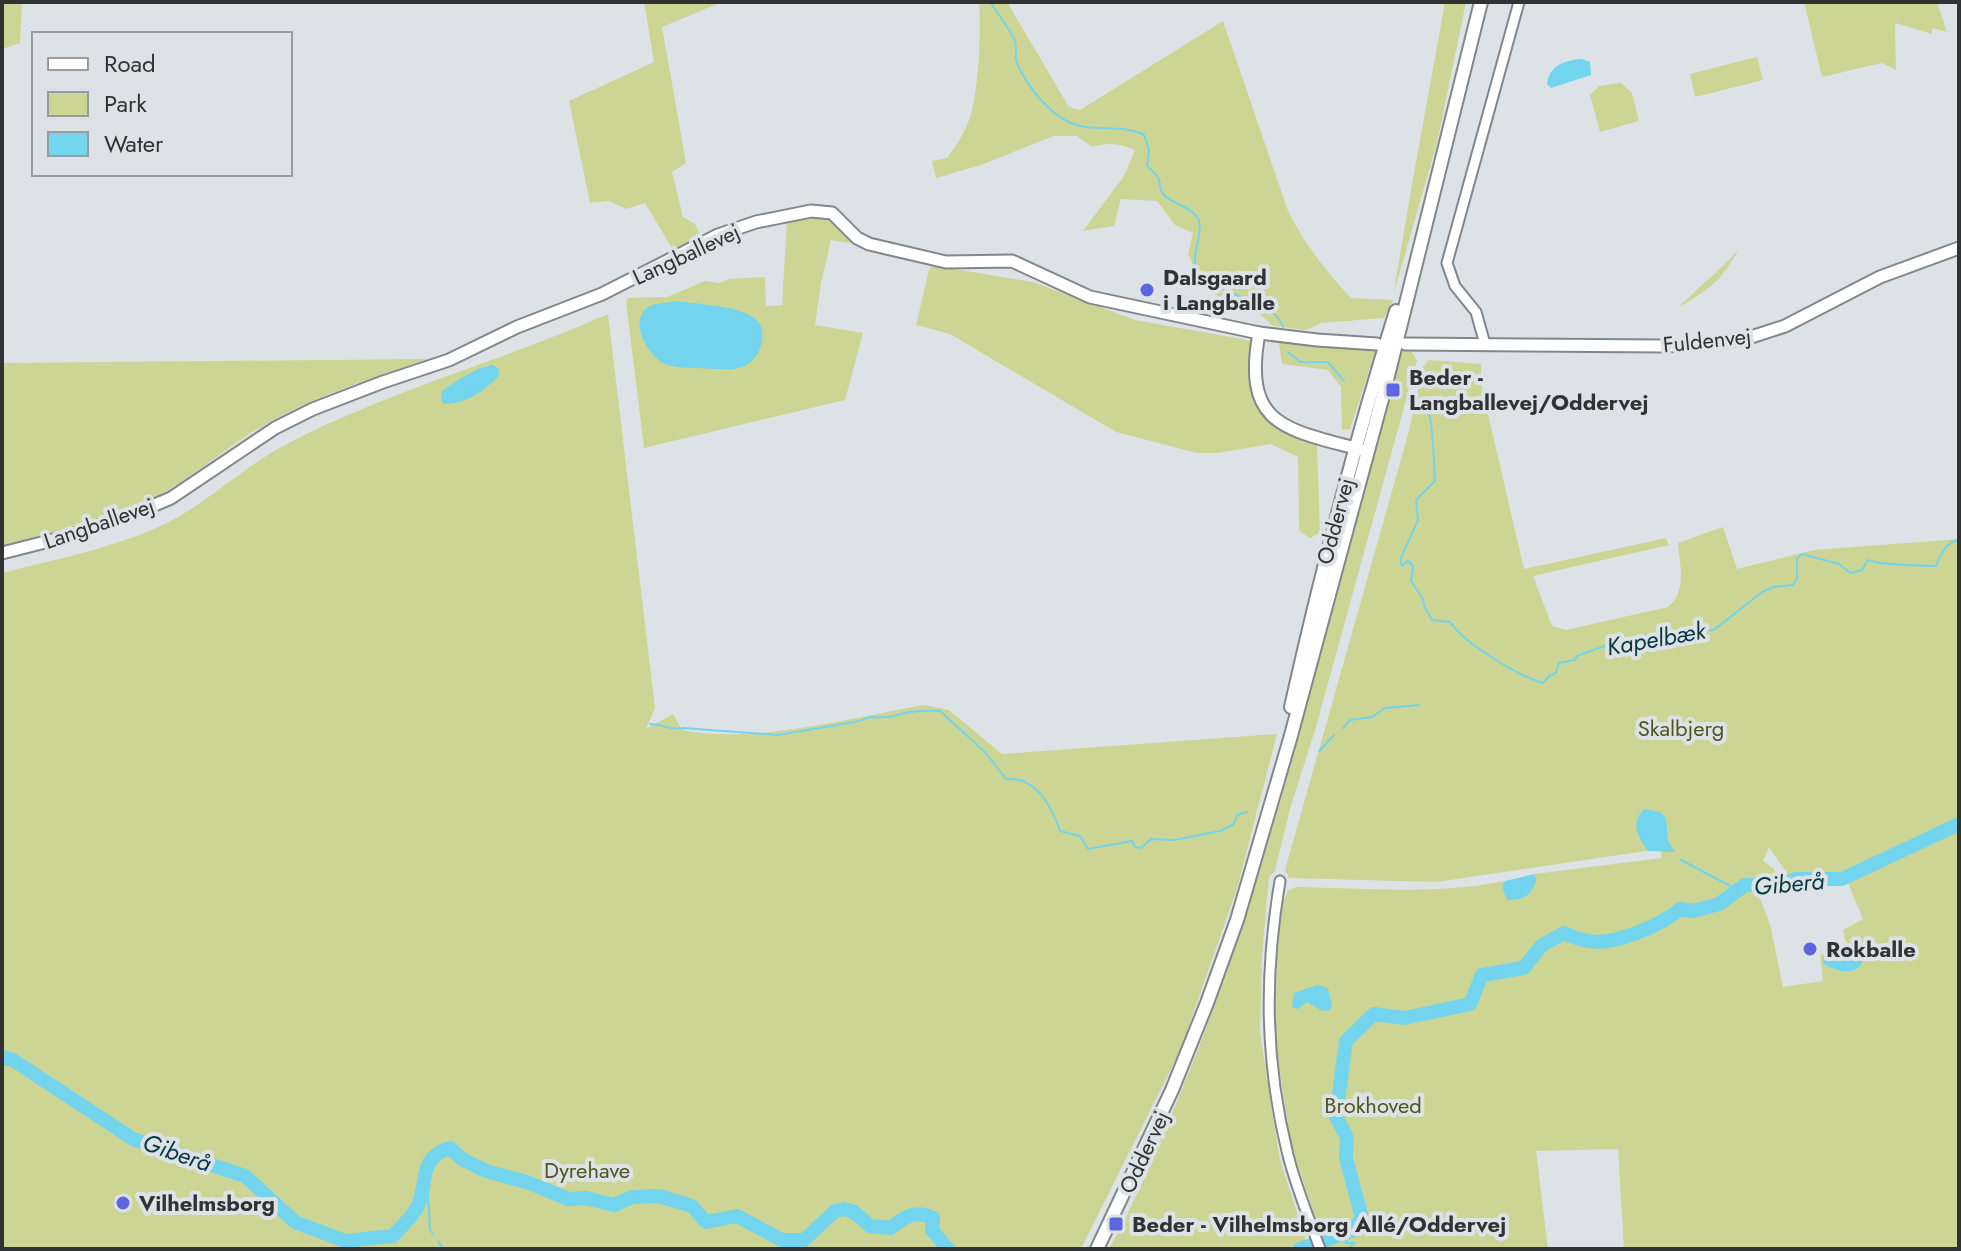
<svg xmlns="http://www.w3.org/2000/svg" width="1961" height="1251" font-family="Jost,sans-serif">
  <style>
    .green { fill: #cdd595; fill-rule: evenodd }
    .water { fill: #72d4ed }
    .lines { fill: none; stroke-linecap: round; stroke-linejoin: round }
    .stream { stroke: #72d4ed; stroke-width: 2 }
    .river { stroke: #72d4ed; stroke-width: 14 }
    .minor-casing { stroke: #82878b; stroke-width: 13 }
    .tertiary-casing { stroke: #82878b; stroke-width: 15 }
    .secondary-casing { stroke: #82878b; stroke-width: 16 }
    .minor { stroke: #fff; stroke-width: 9 }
    .tertiary { stroke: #fff; stroke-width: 11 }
    .secondary { stroke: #fff; stroke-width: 12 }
    .poi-dot { fill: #5d66de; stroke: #dde2e7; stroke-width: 3 }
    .labels { text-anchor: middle; stroke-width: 8; stroke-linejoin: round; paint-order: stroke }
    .street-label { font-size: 22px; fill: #303234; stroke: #dde2e7 }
    .poi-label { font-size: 22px; font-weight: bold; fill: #303234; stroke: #dde2e7; text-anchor: start }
    .park-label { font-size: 22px; fill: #50551e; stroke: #dde2e7 }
    .water-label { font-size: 24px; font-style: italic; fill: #083843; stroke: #dde2e7 }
  </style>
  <rect width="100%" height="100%" fill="#dde2e7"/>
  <!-- green -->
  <g class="green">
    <polygon points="2,2 22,2 20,43 2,49"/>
    <polygon points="644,2 722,2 662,27 686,163 672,172 683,217 695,224 701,237 673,250 645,203 626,209 609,201 590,203 569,101 654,62"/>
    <path d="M979 2H1007L1069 107 1080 110 1223 21 1288 211C1305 245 1326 271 1351 298L1393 300 1384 318 1321 323 1306 330 1273 326 1255 310 1216 295 1200 279 1188 254 1193 233 1175 225 1157 201 1121 199 1114 226 1083 231 1124 176 1135 150C1119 143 1108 142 1092 147L1077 136H1053L981 165 936 178 932 161 947 158C956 146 964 134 969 120 979 94 981 30 979 2Z"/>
    <path d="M1445 2H1466L1437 143 1394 292C1409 195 1428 99 1445 2Z"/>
    <polygon points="1804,2 1937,2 1947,32 1932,28 1932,34 1895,23 1896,70 1882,63 1822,77"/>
    <polygon points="1757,57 1763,80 1695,97 1690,74"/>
    <polygon points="1621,83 1632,93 1639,121 1600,132 1590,95 1599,86"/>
    <polygon points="824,217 836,224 851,238 850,243 831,240 821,283 815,325 863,333 845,400 644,448 626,302 628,298 667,297 705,281 720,283 729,279 765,277 766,306 782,305 787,220"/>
    <path d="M1739 249C1719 284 1711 287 1678 308 1698 287 1721 270 1739 249Z"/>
    <path d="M933 263 954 269 1033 282 1135 320 1253 341C1252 353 1248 367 1249 379 1253 417 1285 433 1317 445L1320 533 1310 538 1299 531 1298 457 1271 444 1218 453H1197L1116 432 950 334 916 325 929 270Z"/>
    <path d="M608 314 655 708 646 729 673 714 682 730C752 745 853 717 925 705L949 710 1002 754 1277 734 1237 889 1180 1051 1081 1249H2V573C56 559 115 548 165 524 209 502 244 466 287 444 390 390 503 361 608 314Z"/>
    <polygon points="1279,343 1376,349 1350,429 1342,430 1341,387 1328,370 1282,364"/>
    <path d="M1409 348 1417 360 1316 727 1290 809 1275 871 1269 877 1262 955 1260 1033 1280 1160 1309 1249H1109C1132 1208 1150 1165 1168 1122 1261 910 1311 684 1370 461L1383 423 1401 349Z"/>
    <path d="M428 359C372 378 311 397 259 428 220 452 184 485 142 504 102 522 45 534 2 546V363Z"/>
    <path d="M1429 360 1481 364V384L1524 569 1666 538 1669 545 1533 576 1552 626 1566 630 1668 607C1687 591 1680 566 1678 543L1723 527 1737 569 1814 550 1959 539V1249H1624L1618 1149 1536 1151 1548 1249H1326L1291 1145 1274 1032 1280 909 1288 891 1296 887C1366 888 1436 895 1505 881L1502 887 1537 880 1534 874 1662 858 1660 849 1436 882 1289 878 1285 870 1409 431 1423 367ZM1769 847 1796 887 1824 881H1847L1863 919 1843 930 1847 947 1820 955 1823 981 1783 987 1770 924 1755 886 1781 884 1774 869 1763 861Z"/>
  </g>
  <!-- water -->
  <g class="water">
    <path d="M1582 59 1590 62 1591 75 1551 88 1547 84C1549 65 1566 60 1582 59Z"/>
    <path d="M674 301C696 304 734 305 753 317 770 328 762 355 748 364 738 370 729 370 718 369 702 368 683 369 668 365 649 360 626 319 650 306 656 303 667 303 674 301Z"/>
    <path d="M493 365 499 369 498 377C482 392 466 404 444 404L441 401 442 391C458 380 474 368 493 365Z"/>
    <path d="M1644 809 1660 812 1666 818 1668 841 1675 852 1648 851C1638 837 1630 823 1644 809Z"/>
    <path d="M1534 874 1537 879C1531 896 1524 900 1507 900L1502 887 1505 881Z"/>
    <path d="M1852 948 1859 951 1862 964C1852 977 1835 970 1823 964V956Z"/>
    <polygon points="1317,985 1328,988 1332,1005 1330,1010 1322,1011 1307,1002 1298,1009 1292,1007 1294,993"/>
  </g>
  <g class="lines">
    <!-- stream -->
    <g class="stream">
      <path d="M990 2C998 14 1008 26 1014 39 1018 47 1014 56 1017 63 1026 85 1049 114 1071 123 1095 133 1120 123 1144 135L1149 150 1147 166C1152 170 1157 174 1159 180 1161 187 1159 191 1165 196 1175 205 1195 208 1199 221 1203 236 1190 257 1197 270 1214 299 1270 293 1283 327"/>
      <polyline points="1288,352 1300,362 1328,362 1344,381"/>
      <path d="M1419 406C1422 409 1426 411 1429 415 1433 421 1434 469 1435 481L1416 500 1418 520 1400 560 1402 566 1408 561 1413 566 1411 581 1423 599 1424 606 1432 620 1450 622C1464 643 1518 676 1543 683L1549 676 1556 673 1559 663 1575 660 1577 656 1621 640 1664 632 1714 630 1762 592 1773 587 1793 585 1797 578V559L1802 554 1839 564 1850 573 1862 570 1868 560C1882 566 1918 565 1936 566 1941 554 1945 543 1959 540"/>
      <path d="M650 724C662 724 672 731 683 728L778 735 860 721C874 713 880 720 894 716 908 711 924 710 940 711L986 753 1006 779C1036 776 1052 807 1060 831L1080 836 1088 849 1132 841 1135 847 1141 848 1151 839 1175 840 1220 831 1234 824 1237 815 1247 812"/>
      <polyline points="1343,728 1350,720 1372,717 1385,708 1419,705"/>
      <polyline points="1319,751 1334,735"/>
      <polyline points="1681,860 1738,890"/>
      <polyline points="421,1190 428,1195 430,1230 433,1234"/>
      <polyline points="438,1241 443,1249"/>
      <polyline points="1347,1249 1355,1243 1345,1243 1352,1231"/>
    </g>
    <!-- river -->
    <g class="river">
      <path d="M2 1057 13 1060 133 1139 245 1176 295 1222 345 1241 393 1236C401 1227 413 1216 418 1206 428 1183 418 1157 450 1148L462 1159 486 1171 527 1182 568 1199 586 1198 614 1205 632 1197 659 1196 692 1206 706 1222 737 1216 782 1240H804L835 1211 844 1209 854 1212 870 1226 891 1228C904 1217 916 1209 933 1218L932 1230 948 1249"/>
      <path d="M1300 1249 1352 1231 1362 1218 1346 1158 1347 1138 1336 1116 1346 1041 1374 1014 1404 1018 1470 1004 1482 975 1524 968 1541 946 1564 933C1572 936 1580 940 1589 941 1613 946 1662 925 1680 909L1693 911 1719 904 1745 885 1781 884 1796 879H1842L1959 824"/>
    </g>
    <defs>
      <g id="minor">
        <polyline points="1485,344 1476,312 1455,286 1447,263 1519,2"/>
        <path d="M1280 881C1264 976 1265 1062 1288 1155 1296 1187 1309 1218 1320 1249"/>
      </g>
      <g id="tertiary">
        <path d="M1259 333C1242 427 1286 429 1362 450"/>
        <polyline points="1405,344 1663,346 1707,344 1748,338 1785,326 1880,277 1959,248"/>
        <polyline points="2,553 65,537 143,510 171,498 275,428 313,409 383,382 449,360 517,327 602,294 718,235 756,222 811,211 832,213 857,238 869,244 946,262 1012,261 1090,297 1259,333 1317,340 1377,344"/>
      </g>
      <g id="secondary">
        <path d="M1291 707C1321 573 1355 442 1396 311"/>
        <polyline points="1097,1249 1172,1090 1207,1003 1237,920 1290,739 1385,388 1481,2"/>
      </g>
    </defs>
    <!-- minor casing -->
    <use href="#minor" class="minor-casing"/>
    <!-- tertiary casing -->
    <use href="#tertiary" class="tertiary-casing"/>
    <!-- secondary casing -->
    <use href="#secondary" class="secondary-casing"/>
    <!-- minor -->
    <use href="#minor" class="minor"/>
    <!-- tertiary -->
    <use href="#tertiary" class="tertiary"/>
    <!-- secondary -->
    <use href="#secondary" class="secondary"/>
  </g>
  <!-- markers -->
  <g class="poi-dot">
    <circle cx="1147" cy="290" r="8"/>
    <rect x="1385" y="382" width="16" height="16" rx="4"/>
    <circle cx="1810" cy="949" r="8"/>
    <circle cx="123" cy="1203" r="8"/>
    <rect x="1108" y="1216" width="16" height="16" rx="4"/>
  </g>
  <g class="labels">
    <!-- street labels -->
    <g class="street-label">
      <text transform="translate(686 254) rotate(-25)" y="8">Langballevej</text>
      <text transform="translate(1707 340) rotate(-6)" y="8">Fuldenvej</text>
      <text transform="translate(1335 521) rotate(-75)" y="8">Oddervej</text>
      <text transform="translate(99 523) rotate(-19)" y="8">Langballevej</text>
      <text transform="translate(1144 1152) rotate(-65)" y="8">Oddervej</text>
    </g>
    <!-- poi labels -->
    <g class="poi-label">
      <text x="1163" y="285">Dalsgaard<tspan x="1163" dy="25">i Langballe</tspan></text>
      <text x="1409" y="385">Beder -<tspan x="1409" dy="25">Langballevej/Oddervej</tspan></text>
      <text x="1826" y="957">Rokballe</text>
      <text x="139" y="1211">Vilhelmsborg</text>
      <text x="1132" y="1232">Beder - Vilhelmsborg Allé/Oddervej</text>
    </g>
    <!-- park labels -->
    <g class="park-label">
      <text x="1681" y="736">Skalbjerg</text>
      <text x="1373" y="1113">Brokhoved</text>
      <text x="587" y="1178">Dyrehave</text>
    </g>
    <!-- water labels -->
    <g class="water-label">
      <text transform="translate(1656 639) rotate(-10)" y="8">Kapelbæk</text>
      <text transform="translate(1789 884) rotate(-5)" y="8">Giberå</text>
      <text transform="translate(177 1153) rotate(19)" y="8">Giberå</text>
    </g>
  </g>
  <!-- border -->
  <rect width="1961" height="1251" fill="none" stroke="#303234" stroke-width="8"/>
  <!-- legend -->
  <rect x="32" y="32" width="260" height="144" fill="#dde2e7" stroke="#989c9f" stroke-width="2"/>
  <rect x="48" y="58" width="40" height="12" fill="#ffffff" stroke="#989c9f" stroke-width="2"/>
  <text x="104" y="72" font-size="24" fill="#303234">Road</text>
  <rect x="48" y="92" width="40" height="24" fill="#cdd595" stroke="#989c9f" stroke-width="2"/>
  <text x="104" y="112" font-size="24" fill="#303234">Park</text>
  <rect x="48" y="132" width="40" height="24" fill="#72d4ed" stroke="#989c9f" stroke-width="2"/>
  <text x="104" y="152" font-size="24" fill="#303234">Water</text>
</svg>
